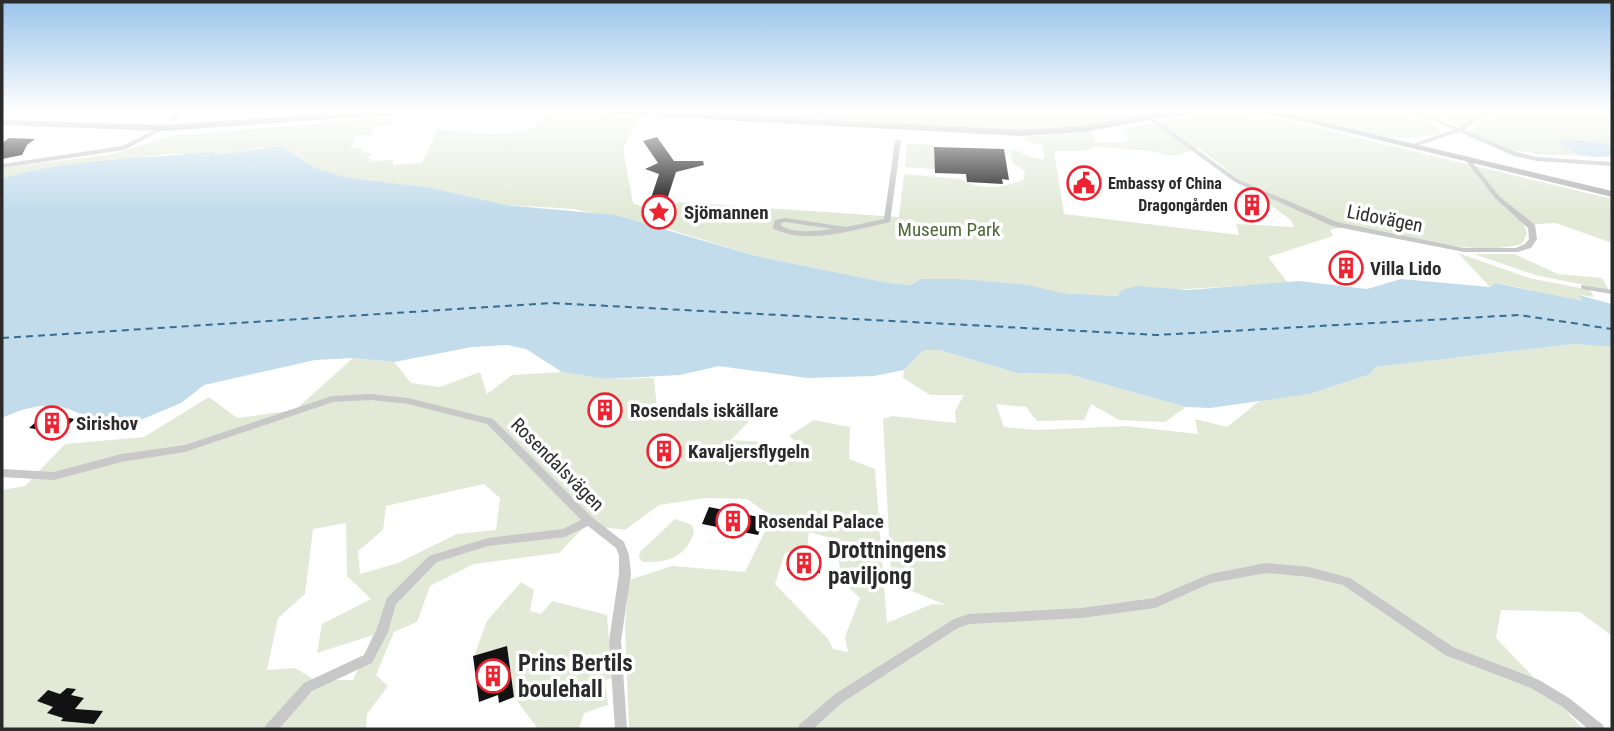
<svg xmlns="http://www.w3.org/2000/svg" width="1614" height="731" font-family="'Roboto Condensed',sans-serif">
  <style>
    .green { fill: #e2ead7; fill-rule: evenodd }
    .water { fill: #c2dcec }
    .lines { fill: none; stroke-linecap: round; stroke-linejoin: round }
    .ferry { stroke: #376e90; stroke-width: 2; stroke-dasharray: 7 5; stroke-linecap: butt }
    .building { fill: #121212 }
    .street { fill: #c8c8c8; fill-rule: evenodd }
    .secondary { fill: #b5b5b5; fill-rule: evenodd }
    .labels { text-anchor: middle; stroke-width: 7; stroke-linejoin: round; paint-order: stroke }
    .far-poi-label { font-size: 16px; font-weight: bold; fill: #2b2b2b; stroke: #fff; text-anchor: start }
    .poi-label { font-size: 19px; font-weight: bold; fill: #2b2b2b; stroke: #fff; text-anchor: start }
    .street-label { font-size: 19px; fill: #2b2b2b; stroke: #fff }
    .park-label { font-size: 19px; fill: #4e6837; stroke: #fff }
    .near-poi-label { font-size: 23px; font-weight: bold; fill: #2b2b2b; stroke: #fff; text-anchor: start }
  </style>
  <rect width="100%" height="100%" fill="#fff"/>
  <!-- green -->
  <g class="green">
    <path d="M528 111 639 117 623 149 633 203 663 215 679 202 899 217 904 174 961 179C980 191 1006 188 1024 179L1025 171 1013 163 1010 150C1023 151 1029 159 1044 159L1043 145 1026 141 1024 137 1092 132 1095 142 1123 143 1130 139 1124 128 1195 116H1216V111H1246L1612 199V243L1556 223 1524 225 1527 233 1522 244C1464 259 1406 231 1348 226L1330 230 1333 236 1268 257 1288 283 1170 290 1118 296 1061 293 961 279H921L911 285 889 283 756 256 671 230 574 209 506 205 428 187 349 178 318 169 294 153 265 147 213 155 168 154 44 169 2 178V168L114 154 170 136 396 117 393 125 374 127 371 135 356 136 350 148 363 147 361 152 372 153 368 158 373 161 393 160V165L422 163 438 129C465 131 518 142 539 122L538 115ZM1096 147 1153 151 1166 155H1179L1199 148C1231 172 1259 197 1291 220L1294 227 1236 224 1239 235 1064 214 1054 151H1083Z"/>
    <polygon points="648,111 1173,111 1093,126 1032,131"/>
    <path d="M1274 111H1404L1436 125 1440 134C1386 147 1327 123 1274 111Z"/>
    <polygon points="1420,111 1485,111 1461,127"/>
    <polygon points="1497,111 1612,111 1612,157 1537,154 1504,149 1467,132"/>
    <polygon points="907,143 934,145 935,169 905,167"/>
    <path d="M1458 253 1529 278 1590 290 1594 297 1580 295 1584 301C1554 298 1525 287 1495 283L1490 287Z"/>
    <polygon points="1474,254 1514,254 1558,274 1602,278 1609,290 1535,275"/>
    <path d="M1574 344 1612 347V636L1580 612 1501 610 1496 638 1583 729H629L625 628 629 580 672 566 745 572 772 517 747 499 706 498 659 505 625 530 586 525 559 553 474 564 430 586 417 622 394 632 376 675 388 686 367 714 366 729H2V490L25 486 65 444 144 437 209 397 237 418 295 410 353 358 394 362 411 383 440 387 480 372 487 394 512 375 562 372 605 379 654 378 657 409 705 419 731 408 754 416 731 440 765 442 802 453 801 459 804 448 789 436 814 420 850 427 849 459 875 469 887 623 932 604 946 605 897 585 891 576 883 419 892 416 956 423 955 411 964 395H930L903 378 904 370 924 350H939L1017 373 1068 374 1186 407 1165 422 1119 420 1091 404 1084 420 1037 421 1026 407 996 404 1004 427 1037 430 1127 426 1198 434 1195 419 1227 427 1262 399 1309 394 1375 367ZM484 484 500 498 496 530 457 534 398 563 360 574 358 551 383 530 386 506ZM346 523 347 576 371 599 322 624 317 653 373 635 353 680H315L295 668 267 670 278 618 305 594 313 529ZM809 532 834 539 843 582 860 598 845 637 848 652 833 649 828 639 775 584 785 553 807 549Z"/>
    <path d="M675 519 692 525 694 532C686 557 668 563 643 562L639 558 640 552Z"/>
    <polygon points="521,582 534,590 530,611 541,614 552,601 607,615 612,677 605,681 608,705 584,713 579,729 538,729 514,697 507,646 474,656 487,621"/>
  </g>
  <!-- water -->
  <g class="water">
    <path d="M1562 139 1608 144 1612 146V155C1592 159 1576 157 1561 142Z"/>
    <path d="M281 146 318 169 349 178 428 187 506 205 615 215 756 256 889 283 911 285 921 279H961L1028 285 1061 293 1118 296 1122 290 1137 286 1189 290 1299 281 1367 289 1401 279 1490 287 1495 283 1583 301 1579 295 1612 304V347L1574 344 1375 367 1370 374 1309 394 1210 408 1186 407 1068 374 1017 373 939 350H924L904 370 874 376 807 378 719 366 680 375 605 379 562 372 526 349 507 345 472 347 394 362 353 358 315 360 204 385 181 403 131 424 96 425C65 399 36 402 2 418V178C71 159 148 158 216 152L215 155Z"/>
  </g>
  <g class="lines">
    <!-- ferry -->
    <polyline class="ferry" points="2,338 552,303 1157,335 1519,315 1612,329"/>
  </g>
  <!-- building -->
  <g class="building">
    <polygon points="657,137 674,161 703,161 704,165 676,172 666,203 650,201 659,174 645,169 658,163 643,141"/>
    <polygon points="9,138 35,139 27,145 22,155 2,159 2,143"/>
    <polygon points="934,147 1004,149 1009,180 1002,179 1003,184 967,182 966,174 935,173"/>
    <polygon points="1341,253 1349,254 1359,277 1339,275 1333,260 1344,261"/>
    <polygon points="45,414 75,419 59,433 29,428"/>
    <polygon points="665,442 679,448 673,459 665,457 661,465 654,462 658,455 649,453 655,443"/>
    <polygon points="709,507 764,518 758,535 702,524"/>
    <polygon points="789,554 821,557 820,573 787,570"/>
    <polygon points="507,646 514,697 499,703 498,695 479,702 473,656"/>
    <polygon points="67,688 76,689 71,695 84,698 75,709 103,711 94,724 61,721 63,718 47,713 53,707 37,701 48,690 60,694"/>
  </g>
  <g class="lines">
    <!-- street -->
    <g class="street">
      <polygon points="11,111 19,111 12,115 9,113"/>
      <polygon points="179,111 186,111 174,121 170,121 170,119"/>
      <polygon points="1412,111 1420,111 1458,128 1485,111 1492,111 1464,130 1516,152 1537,157 1612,162 1612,166 1537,161 1514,156 1459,132 1414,147 1410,147 1410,145 1453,130"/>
      <polygon points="1148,117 1152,117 1239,180 1337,222 1464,248 1516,248 1525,244 1529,239 1528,228 1495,198 1466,161 1469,159 1471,160 1499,196 1535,225 1537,239 1531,248 1517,252 1464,252 1332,226 1235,182 1148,119"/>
      <polygon points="161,127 166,128 124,150 2,168 2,164 122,146"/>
      <path d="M898 139 901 141 890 222C855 230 807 245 774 229L773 227 775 220 786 218 846 227 884 219 895 141ZM786 222 832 229C815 231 797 234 781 226V223Z"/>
      <polygon points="1582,285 1612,290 1612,294 1582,289 1581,287"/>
      <polygon points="371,394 408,398 493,419 593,518 624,542 629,555 631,574 621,641 627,729 615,729 609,641 619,574 619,555 616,548 588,526 565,537 488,546 437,562 396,604 388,632 372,663 312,691 279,729 265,729 266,725 304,683 364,655 376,631 387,598 429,556 488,538 563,529 581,520 487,424 408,404 371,400 333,402 185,452 121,462 54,480 2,477 2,469 54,472 121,454 185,445 332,396"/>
      <polygon points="1266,563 1309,567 1350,578 1453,647 1539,680 1569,698 1603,725 1604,729 1588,729 1561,706 1531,688 1445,655 1343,585 1309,577 1266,573 1211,583 1155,608 1082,618 969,624 958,628 843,702 813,729 798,729 799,725 835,694 954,619 969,614 1082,608 1154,598 1210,574"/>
    </g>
    <!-- secondary -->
    <g class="secondary">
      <polygon points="367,111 408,111 404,114 163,131 2,125 2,120 163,125"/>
      <polygon points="606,111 659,111 1021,130 1084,126 1168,111 1186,111 1182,114 1084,132 1021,136 610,114"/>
      <polygon points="1260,111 1275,111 1612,191 1612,197"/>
    </g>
  </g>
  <!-- sky -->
  <linearGradient id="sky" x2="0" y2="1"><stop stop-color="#99c4ea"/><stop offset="0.52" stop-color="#fff"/><stop offset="1" stop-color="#fff" stop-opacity="0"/></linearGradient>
  <rect width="1614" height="213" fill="url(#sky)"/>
  <!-- icons -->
  <defs>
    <symbol id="civic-ring" viewBox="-11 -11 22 22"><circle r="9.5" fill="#fff" stroke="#ed2332" stroke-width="1.5"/><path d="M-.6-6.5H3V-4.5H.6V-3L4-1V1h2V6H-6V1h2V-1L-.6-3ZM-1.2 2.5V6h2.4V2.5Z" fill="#ed2332"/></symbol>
    <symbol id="building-ring" viewBox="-11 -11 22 22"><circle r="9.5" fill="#fff" stroke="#ed2332" stroke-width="1.5"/><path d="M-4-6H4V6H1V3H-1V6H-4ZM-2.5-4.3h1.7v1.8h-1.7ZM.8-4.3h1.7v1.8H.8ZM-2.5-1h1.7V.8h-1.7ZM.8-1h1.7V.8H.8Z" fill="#ed2332"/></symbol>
    <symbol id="sight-ring" viewBox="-11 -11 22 22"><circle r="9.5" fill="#fff" stroke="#ed2332" stroke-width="1.5"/><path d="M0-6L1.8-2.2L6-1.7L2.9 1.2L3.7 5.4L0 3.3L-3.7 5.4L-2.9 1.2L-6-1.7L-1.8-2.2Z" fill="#ed2332"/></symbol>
  </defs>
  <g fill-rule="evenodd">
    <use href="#civic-ring" x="1065" y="164" width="38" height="38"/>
    <use href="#building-ring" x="1233" y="186" width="38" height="38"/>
    <use href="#sight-ring" x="640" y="193" width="38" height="38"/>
    <use href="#building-ring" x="1327" y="249" width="38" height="38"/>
    <use href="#building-ring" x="586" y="391" width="38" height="38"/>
    <use href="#building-ring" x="33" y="404" width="38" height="38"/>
    <use href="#building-ring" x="645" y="432" width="38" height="38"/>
    <use href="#building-ring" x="714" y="502" width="38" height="38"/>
    <use href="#building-ring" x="785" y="544" width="38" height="38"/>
    <use href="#building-ring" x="474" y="657" width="38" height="38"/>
  </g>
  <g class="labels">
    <!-- far-poi labels -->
    <g class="far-poi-label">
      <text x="1108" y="189">Embassy of China</text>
      <text x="1228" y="211" text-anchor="end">Dragongården</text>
    </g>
    <!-- poi labels -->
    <g class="poi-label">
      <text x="684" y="219">Sjömannen</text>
      <text x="1370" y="275">Villa Lido</text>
      <text x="630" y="417">Rosendals iskällare</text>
      <text x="76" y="430">Sirishov</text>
      <text x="688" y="458">Kavaljersflygeln</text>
      <text x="758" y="528">Rosendal Palace</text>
    </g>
    <!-- street labels -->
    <g class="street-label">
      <text transform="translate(1385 218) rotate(11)" y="7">Lidovägen</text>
      <text transform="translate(558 464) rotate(45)" y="7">Rosendalsvägen</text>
    </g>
    <!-- park labels -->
    <g class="park-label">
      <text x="949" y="236">Museum Park</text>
    </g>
    <!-- near-poi labels -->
    <g class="near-poi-label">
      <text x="828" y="558">Drottningens<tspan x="828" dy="26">paviljong</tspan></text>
      <text x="518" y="671">Prins Bertils<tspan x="518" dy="26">boulehall</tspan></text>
    </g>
  </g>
  <!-- border -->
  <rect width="1614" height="731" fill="none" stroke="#2b2b2b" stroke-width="7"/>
</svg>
